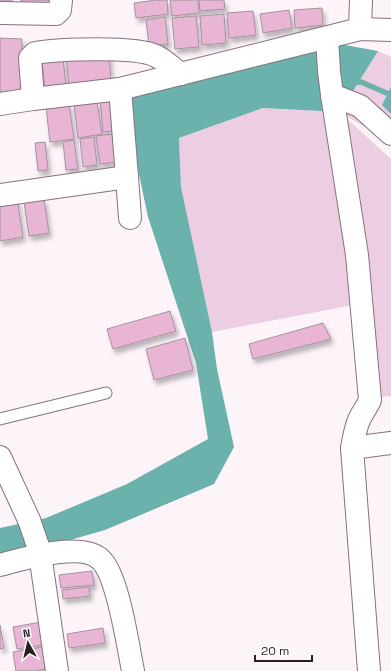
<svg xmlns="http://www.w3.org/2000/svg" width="391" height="671" font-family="'Space Grotesk',sans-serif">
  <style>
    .green { fill: #edcde1 }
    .water { fill: #6bb2ac }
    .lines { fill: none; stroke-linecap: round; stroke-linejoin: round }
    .stream { stroke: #6bb2ac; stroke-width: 5.5 }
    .building { fill: #e8b5d5; stroke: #a6929f; filter: url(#shadow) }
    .service-casing { stroke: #85727e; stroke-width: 13 }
    .minor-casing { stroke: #85727e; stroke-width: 24 }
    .tertiary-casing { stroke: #85727e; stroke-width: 24 }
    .service { stroke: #fff; stroke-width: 11 }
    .minor { stroke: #fff; stroke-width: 22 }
    .tertiary { stroke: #fff; stroke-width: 22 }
  </style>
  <defs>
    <filter id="shadow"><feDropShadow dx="2.5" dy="4.5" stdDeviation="2" flood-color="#0004"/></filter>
  </defs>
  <rect width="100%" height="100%" fill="#fdf4fa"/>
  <!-- green -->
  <polygon class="green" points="378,51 391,57 391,141 342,114 391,159 391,396 381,397 369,302 212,332 181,187 179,138 263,108 340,112"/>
  <!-- water -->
  <g class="water">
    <polygon points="334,43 378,51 340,112 263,108 179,138 181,187 212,332 217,369 234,447 214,484 105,530 0,560 0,528 46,518 127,484 208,439 196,363 148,217 128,122 126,107 137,93"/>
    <polygon points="391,87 391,114 382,105"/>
  </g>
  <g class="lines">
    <!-- stream -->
    <polyline class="stream" points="352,82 361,82 391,95"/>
  </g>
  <!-- building -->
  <g class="building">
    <polygon points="0,0 12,0 12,4 0,5"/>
    <polygon points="21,0 52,0 53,7 22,9"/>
    <polygon points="156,0 167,0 168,14 136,18 134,3"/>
    <polygon points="170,0 198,0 199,13 172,16"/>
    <polygon points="199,0 224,0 225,9 200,11"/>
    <polygon points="322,8 323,25 295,28 294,10"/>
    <polygon points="289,10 292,28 263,33 260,14"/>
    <polygon points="253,11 256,35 229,38 227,13"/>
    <polygon points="224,14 226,43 202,45 200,16"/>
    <polygon points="196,16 199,47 175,49 172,18"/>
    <polygon points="165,17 168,44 149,46 146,20"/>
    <polygon points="0,38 22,39 20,97 0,96"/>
    <polygon points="109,54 111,82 69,85 66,57"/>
    <polygon points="63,59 67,94 46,96 42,62"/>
    <polygon points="116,98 120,130 103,132 100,100"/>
    <polygon points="97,102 102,134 78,138 74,105"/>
    <polygon points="69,104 74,139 50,142 46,107"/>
    <polygon points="114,134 117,162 100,164 96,136"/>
    <polygon points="94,137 97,165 83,167 80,139"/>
    <polygon points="74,140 78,169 66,170 63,142"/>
    <polygon points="45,142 48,170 38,171 35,143"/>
    <polygon points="17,198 23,237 0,241 0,201"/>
    <polygon points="44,199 49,233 29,236 24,202"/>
    <polygon points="170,311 176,331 113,349 107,329"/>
    <polygon points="323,323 331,339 253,359 249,344"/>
    <polygon points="185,338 193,370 154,380 146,349"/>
    <polygon points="92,571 94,585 61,588 59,575"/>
    <polygon points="89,587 90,596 63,599 62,590"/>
    <polygon points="47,621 50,644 17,649 13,627"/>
    <polygon points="0,625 4,648 0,649"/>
    <polygon points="103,628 105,643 69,648 67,634"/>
    <polygon points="48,646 51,668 35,671 16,671 13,652"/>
  </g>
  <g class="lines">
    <defs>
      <polyline id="service" points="0,419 106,393"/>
      <g id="minor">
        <polyline points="0,13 56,14 60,10 61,0"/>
        <polyline points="360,29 361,0"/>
        <polyline points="327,38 329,71 332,95 360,106 391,134"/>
        <path d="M332 95 357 255 370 400C367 407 362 413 359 420 355 429 354 438 352 448L369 671"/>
        <path d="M33 99 30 58 35 53C59 49 137 46 156 56 165 60 173 69 181 74"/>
        <polyline points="0,104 33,99 120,89"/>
        <polyline points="127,177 130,218"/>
        <polyline points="0,195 127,177 120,89 360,29 391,30"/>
        <polyline points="352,448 391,443"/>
        <polyline points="0,457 29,520"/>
        <polyline points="38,546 40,554 57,671"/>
        <path d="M0 565C22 559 83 541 101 560 118 576 128 646 133 671"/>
      </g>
      <polyline id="tertiary" points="29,520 38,546"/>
    </defs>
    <!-- service casing -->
    <use href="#service" class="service-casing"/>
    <!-- minor casing -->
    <use href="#minor" class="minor-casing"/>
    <!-- tertiary casing -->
    <use href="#tertiary" class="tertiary-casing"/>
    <!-- service -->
    <use href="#service" class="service"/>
    <!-- minor -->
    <use href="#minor" class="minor"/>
    <!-- tertiary -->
    <use href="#tertiary" class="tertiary"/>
  </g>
  <!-- north arrow -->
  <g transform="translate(28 643) rotate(352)" stroke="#ffffff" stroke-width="3" paint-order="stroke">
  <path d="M0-3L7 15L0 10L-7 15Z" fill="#271f24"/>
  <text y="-6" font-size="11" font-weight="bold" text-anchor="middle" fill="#271f24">N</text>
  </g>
  <!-- scale -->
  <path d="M255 655v6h57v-6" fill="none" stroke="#271f24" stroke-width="2"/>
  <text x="261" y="655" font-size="12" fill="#271f24" stroke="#ffffff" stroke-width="3" paint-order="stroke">20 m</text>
</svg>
